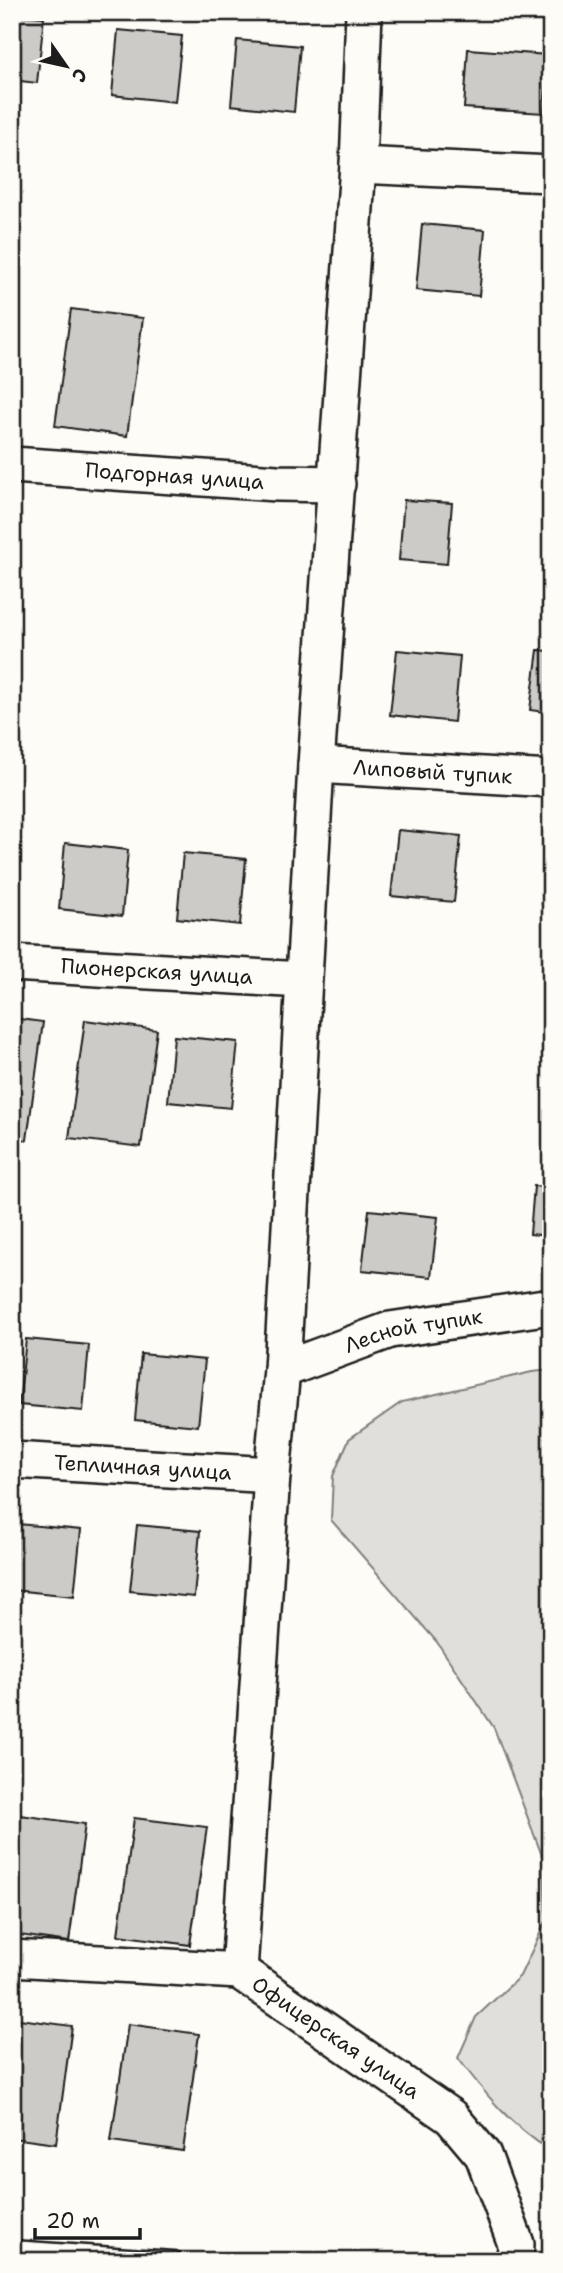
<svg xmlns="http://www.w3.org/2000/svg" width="563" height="2273" font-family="'Shantell Sans',sans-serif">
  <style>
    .green { fill: #e0dfdb; stroke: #7e7e7c; stroke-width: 2 }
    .building { fill: #cccbc8; stroke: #1c1c1c; stroke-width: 2 }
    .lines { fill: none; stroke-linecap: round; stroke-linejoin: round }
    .lane-casing { stroke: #1c1c1c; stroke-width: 23 }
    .street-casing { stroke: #1c1c1c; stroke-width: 40 }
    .lane { stroke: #fdfcf7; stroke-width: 18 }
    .street { stroke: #fdfcf7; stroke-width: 35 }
    .labels { text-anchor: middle; stroke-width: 5; stroke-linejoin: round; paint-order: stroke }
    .street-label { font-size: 21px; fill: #1c1c1c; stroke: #fdfcf7 }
  </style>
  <rect width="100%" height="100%" fill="#fdfcf7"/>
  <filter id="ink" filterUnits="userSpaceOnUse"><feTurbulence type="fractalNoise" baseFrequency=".0143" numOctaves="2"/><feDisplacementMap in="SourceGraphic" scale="14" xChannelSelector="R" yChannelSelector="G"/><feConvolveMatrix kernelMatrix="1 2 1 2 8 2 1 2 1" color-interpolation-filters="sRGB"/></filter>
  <g filter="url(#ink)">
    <!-- green -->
    <path class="green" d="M551 1370V2151C511 2126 486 2095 458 2058L476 2017 520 1976 546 1921 544 1861 494 1728 437 1642 331 1520 333 1476 349 1439 402 1402 532 1372Z"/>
    <!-- building -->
    <g class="building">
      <polygon points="12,14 44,17 37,83 12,80"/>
      <polygon points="118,30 182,36 175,102 112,95"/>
      <polygon points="237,40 300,46 294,112 231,105"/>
      <polygon points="468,49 548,55 544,113 464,108"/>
      <polygon points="422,224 485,230 479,296 416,290"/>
      <polygon points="71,309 143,318 127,436 55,426"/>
      <polygon points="404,500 452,503 447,564 399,560"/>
      <polygon points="397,650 460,656 454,722 390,715"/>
      <polygon points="538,650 551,651 551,713 530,710"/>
      <polygon points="398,830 461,836 454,902 391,896"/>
      <polygon points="65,843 128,850 122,916 59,909"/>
      <polygon points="183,853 246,859 240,925 177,918"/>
      <polygon points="551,858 551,905 542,904"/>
      <polygon points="12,1018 43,1022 27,1140 12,1138"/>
      <polygon points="85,1020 157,1030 141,1147 69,1138"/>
      <polygon points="174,1036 238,1042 231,1108 168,1102"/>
      <polygon points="534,1186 551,1188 551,1236 530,1234"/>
      <polygon points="369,1210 438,1217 431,1277 362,1270"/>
      <polygon points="26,1339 89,1345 83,1411 19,1405"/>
      <polygon points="141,1354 205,1360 198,1426 135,1420"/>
      <polygon points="18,1524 81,1530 74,1596 12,1590"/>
      <polygon points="137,1525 200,1531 194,1597 130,1591"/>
      <polygon points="13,1814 85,1824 69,1942 12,1934"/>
      <polygon points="134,1818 207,1827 190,1945 118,1935"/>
      <polygon points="12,2018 72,2026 56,2144 12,2138"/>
      <polygon points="128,2024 199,2034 183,2151 111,2141"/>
    </g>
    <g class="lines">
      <defs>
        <polyline id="lane" points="12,2250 173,2261"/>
        <g id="street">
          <polyline points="358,165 551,174"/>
          <path id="s1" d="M12 465 277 483 337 484"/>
          <path id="s2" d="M316 765 551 779"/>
          <path id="s3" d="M12 963 303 980"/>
          <path id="s4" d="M282 1370 390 1330 551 1306"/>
          <path id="s5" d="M12 1460 272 1475"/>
          <path id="s6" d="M12 1958 239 1971 451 2117 483 2155 516 2244 515 2261"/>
          <polyline points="239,1971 272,1475 282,1370 316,765 358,165 364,12"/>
        </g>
      </defs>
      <!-- lane casing -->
      <use href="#lane" class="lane-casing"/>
      <!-- street casing -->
      <use href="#street" class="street-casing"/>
      <!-- lane -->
      <use href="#lane" class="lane"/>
      <!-- street -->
      <use href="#street" class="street"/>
    </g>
  </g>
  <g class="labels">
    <!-- street labels -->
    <g class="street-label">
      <text dy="7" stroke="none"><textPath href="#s1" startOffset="163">Подгорная улица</textPath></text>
      <text dy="7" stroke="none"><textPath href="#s2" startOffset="117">Липовый тупик</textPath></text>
      <text dy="7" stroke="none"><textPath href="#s3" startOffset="145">Пионерская улица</textPath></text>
      <text dy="7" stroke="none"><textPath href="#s4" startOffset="138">Лесной тупик</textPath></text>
      <text dy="7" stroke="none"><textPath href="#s5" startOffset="131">Тепличная улица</textPath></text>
      <text dy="7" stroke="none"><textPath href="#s6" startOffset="345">Офицерская улица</textPath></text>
    </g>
  </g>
  <!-- margin -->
  <rect width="563" height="2273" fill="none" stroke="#fdfcf7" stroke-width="42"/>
  <rect x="21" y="21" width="521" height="2231" fill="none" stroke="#1c1c1c" stroke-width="2.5" filter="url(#ink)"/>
  <!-- north arrow -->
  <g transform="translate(66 66) rotate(124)" stroke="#fdfcf7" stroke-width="5" paint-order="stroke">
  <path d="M0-5L12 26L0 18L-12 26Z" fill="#1c1c1c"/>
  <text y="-10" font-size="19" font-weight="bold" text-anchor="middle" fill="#1c1c1c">С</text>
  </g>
  <!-- scale -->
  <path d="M35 2228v10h105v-10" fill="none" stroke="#1c1c1c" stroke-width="3.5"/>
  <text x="46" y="2228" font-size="21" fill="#1c1c1c" stroke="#fdfcf7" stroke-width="5" paint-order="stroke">20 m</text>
</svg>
